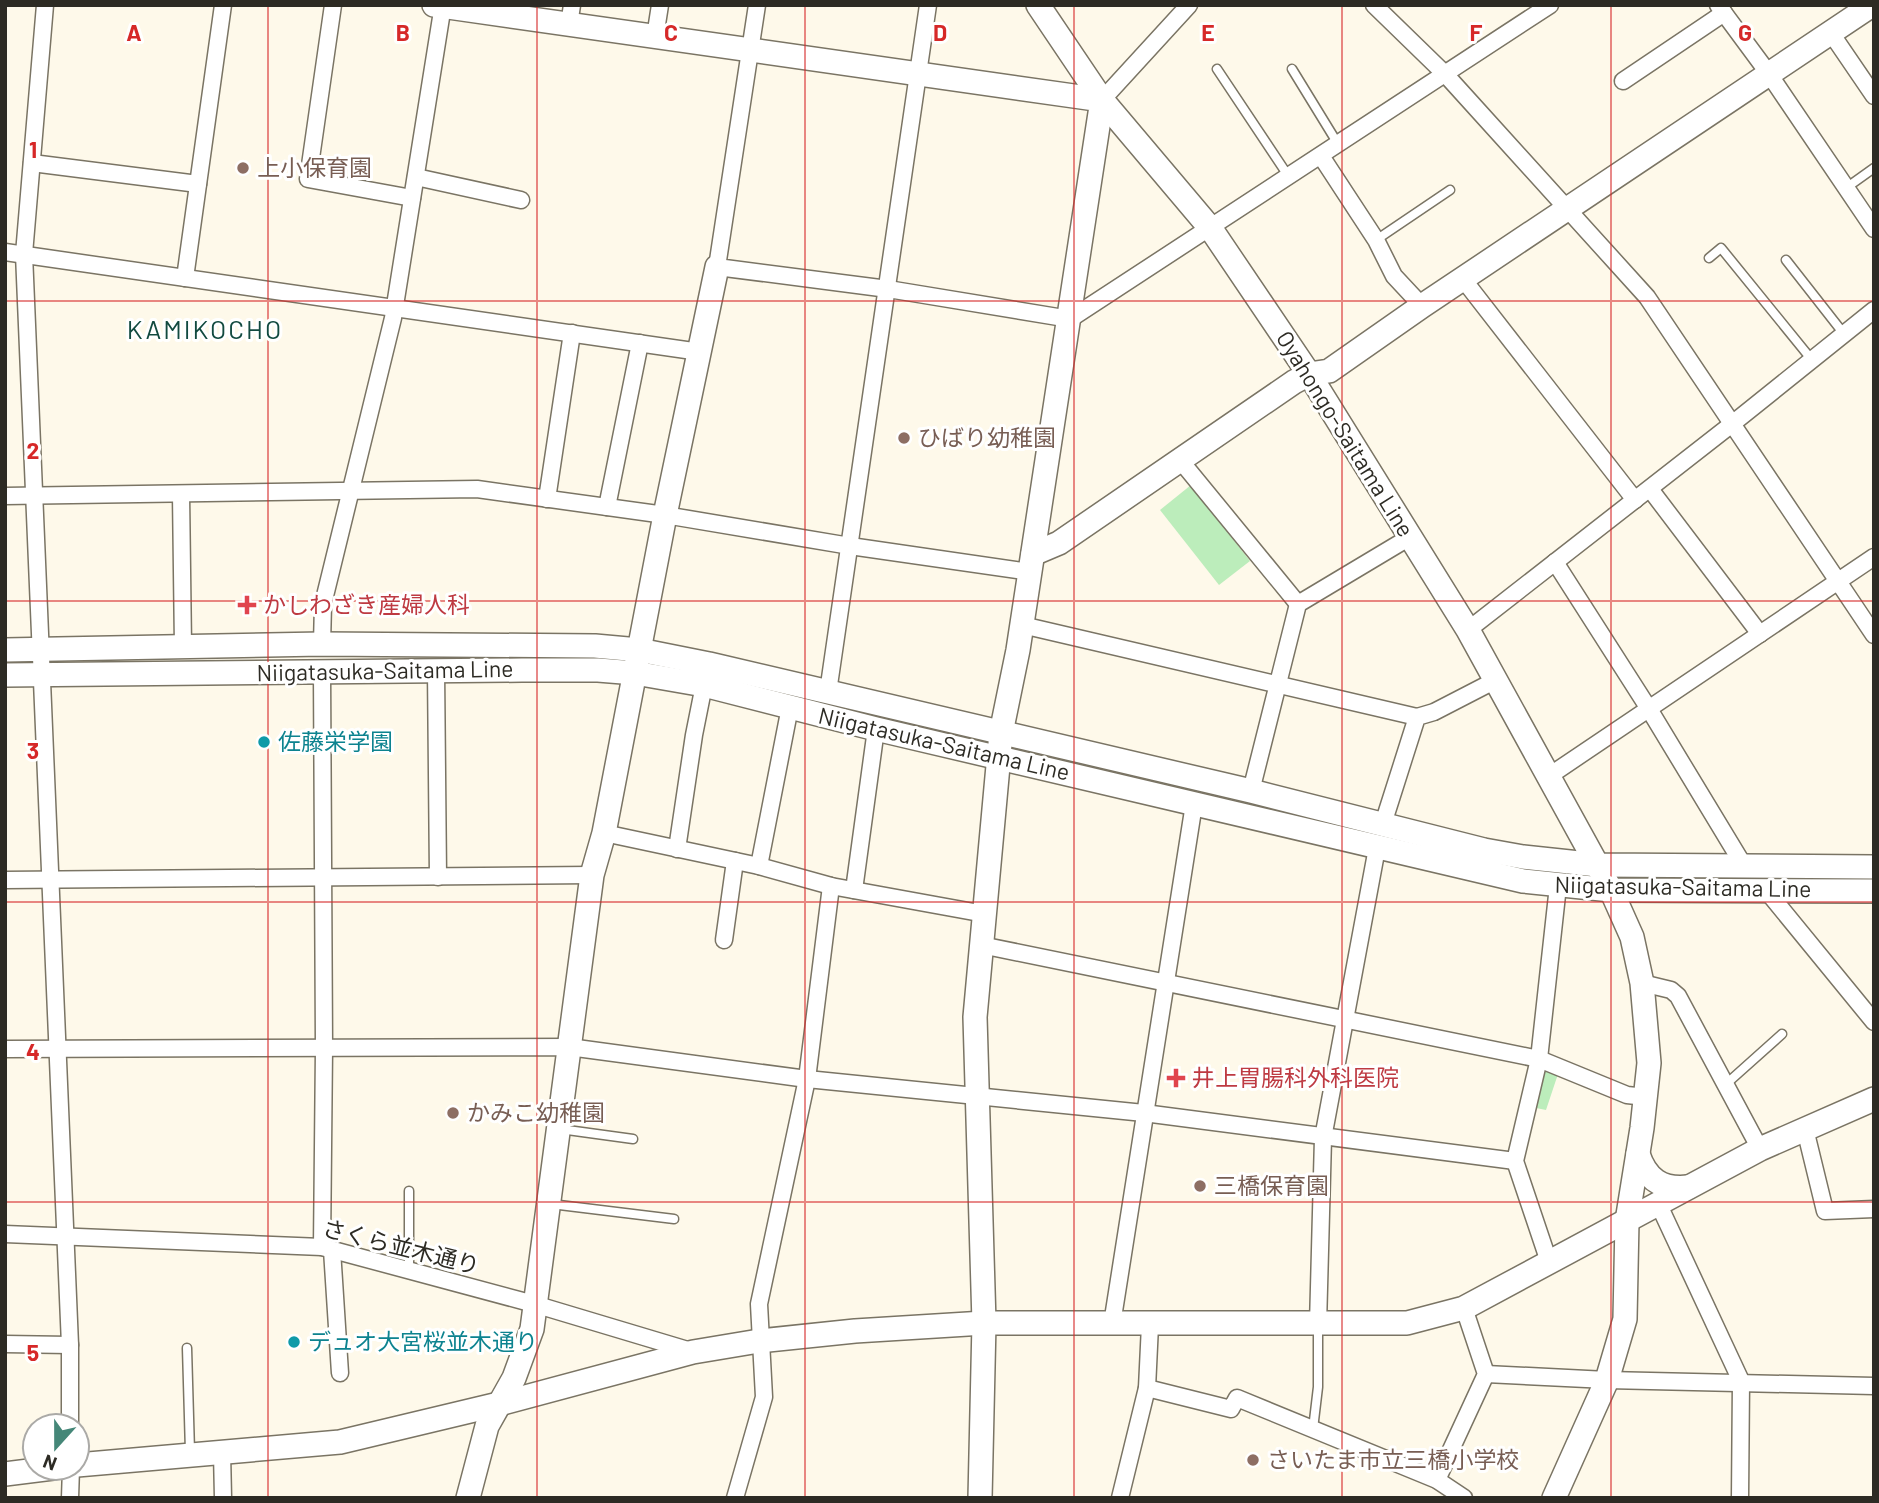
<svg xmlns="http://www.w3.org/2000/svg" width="1879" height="1503" font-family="Barlow,'Noto Sans JP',sans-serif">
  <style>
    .green { fill: #bcedbb }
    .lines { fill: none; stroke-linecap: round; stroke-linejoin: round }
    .stream { stroke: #97c4fd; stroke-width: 5 }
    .lane-casing { stroke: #7a7464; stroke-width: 11 }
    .street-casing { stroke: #7a7464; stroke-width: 19 }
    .secondary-casing { stroke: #7a7464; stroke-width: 26 }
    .lane { stroke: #fff; stroke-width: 8 }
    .street { stroke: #fff; stroke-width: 16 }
    .secondary { stroke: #fff; stroke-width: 23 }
    .grid { fill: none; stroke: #d62828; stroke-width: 2; stroke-opacity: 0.55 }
    .education-dot { fill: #8d6e63; stroke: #fff; stroke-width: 2.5 }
    .health-dot { fill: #e0444e; stroke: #fff; stroke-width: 2.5 }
    .culture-dot { fill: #0f9aa8; stroke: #fff; stroke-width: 2.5 }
    .labels { text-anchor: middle; stroke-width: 6; stroke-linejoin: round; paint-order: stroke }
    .education-label { font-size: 23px; fill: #785e54; stroke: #fff; text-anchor: start }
    .street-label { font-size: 23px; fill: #2d2b24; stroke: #fff }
    .health-label { font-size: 23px; fill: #be3a42; stroke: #fff; text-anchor: start }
    .culture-label { font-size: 23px; fill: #0d838f; stroke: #fff; text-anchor: start }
    .quarter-label { font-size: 26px; letter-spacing: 2px; fill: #124a3f; stroke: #fff }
    .grid-label { font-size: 23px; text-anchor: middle; font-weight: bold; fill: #d62828; stroke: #fff; stroke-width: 6; stroke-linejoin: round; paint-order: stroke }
  </style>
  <rect width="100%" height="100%" fill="#fef9ea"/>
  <!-- green -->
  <g class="green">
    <polygon points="1191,485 1250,561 1219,585 1160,510"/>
    <polygon points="1544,1069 1558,1074 1546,1110 1531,1107"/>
  </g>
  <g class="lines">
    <!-- stream -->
    <polyline class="stream" points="1873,19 1874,20"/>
    <defs>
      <g id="lane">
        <polyline points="1217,69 1289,177"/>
        <polyline points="1292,69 1338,144"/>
        <polyline points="1846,188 1874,168"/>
        <polyline points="1376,240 1450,190"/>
        <polyline points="1709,258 1721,248 1812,360"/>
        <polyline points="1786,260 1844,334"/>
        <polyline points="1725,1085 1782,1034"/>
        <polyline points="560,1129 633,1139"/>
        <polyline points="551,1204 674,1219"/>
        <polyline points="409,1271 409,1191"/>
        <polyline points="187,1348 190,1452"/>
        <polyline points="1313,1429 1318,1387 1318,1325"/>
      </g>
      <g id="street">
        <polyline points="45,5 24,254 70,1345 70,1426"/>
        <polyline points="333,5 308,179 412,198"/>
        <polyline points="757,5 717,267 888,289 1070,319 1550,5"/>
        <polyline points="1374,5 1446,75 1647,297 1874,635"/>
        <polyline points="1718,5 1769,74 1874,229"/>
        <polyline points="569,25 572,5"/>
        <polyline points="1831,33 1874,96"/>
        <polyline points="655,37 660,5"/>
        <polyline points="1623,81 1724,13"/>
        <polyline points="1102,100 1189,5"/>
        <polyline points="1321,156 1376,240 1394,276 1422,306"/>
        <polyline points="32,163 198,184"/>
        <polyline points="416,177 521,200"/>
        <polyline points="5,252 700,352"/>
        <polyline points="185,278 223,5"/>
        <polyline points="1463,279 1635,500"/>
        <polyline points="1180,460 1298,604"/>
        <polyline points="1650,489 1760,634"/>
        <polyline points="181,494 183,647"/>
        <polyline points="5,496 477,489 665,515 850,546 1030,572"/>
        <polyline points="547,499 572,333"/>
        <polyline points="607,507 640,343"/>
        <polyline points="1555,562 1649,709 1744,866"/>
        <polyline points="1022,625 1417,717"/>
        <polyline points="1468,630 1732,424 1874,310"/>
        <polyline points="322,644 323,604 393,318 443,5"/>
        <polyline points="436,670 438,877"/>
        <polyline points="828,692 928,5"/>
        <polyline points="1549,776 1874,557"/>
        <polyline points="1251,791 1298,604 1410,537"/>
        <polyline points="1383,824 1417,717 1434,712 1496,680"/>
        <polyline points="604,833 759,866 831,886 985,914"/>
        <polyline points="677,849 694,735 704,685"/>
        <polyline points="759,866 790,707"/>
        <polyline points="5,880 592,875"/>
        <polyline points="854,890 876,729"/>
        <polyline points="1766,890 1874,1022"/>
        <polyline points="724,940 735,861"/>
        <polyline points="981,945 1539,1059 1627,1095 1646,1097"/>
        <polyline points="1642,983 1671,990 1678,996 1760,1149"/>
        <polyline points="5,1049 569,1047 807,1079 1144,1113 1515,1161"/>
        <polyline points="1805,1129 1825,1211 1874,1209"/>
        <polyline points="1658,1203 1741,1381 1740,1498"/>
        <polyline points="5,1234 322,1247 534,1304 691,1351"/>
        <polyline points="322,1247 324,1048 322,671"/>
        <polyline points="332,1250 340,1373"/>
        <polyline points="1549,1262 1515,1161 1539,1059 1558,886"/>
        <polyline points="1112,1324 1194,804"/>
        <polyline points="1318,1325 1323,1138 1377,848"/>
        <polyline points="5,1344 70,1345"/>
        <polyline points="1486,1374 1607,1380 1874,1386"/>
        <polyline points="1147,1388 1231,1409 1237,1398 1437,1480 1464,1498"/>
        <polyline points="222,1452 223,1498"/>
        <polyline points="1437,1480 1486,1374 1464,1308"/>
        <polyline points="70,1498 71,1468"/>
        <polyline points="735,1498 764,1397 759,1304 807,1079 831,886"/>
        <polyline points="1120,1498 1147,1388 1150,1325"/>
      </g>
      <g id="secondary">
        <polyline points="434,5 1102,100 1018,650 1001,733 975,1017 984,1323 980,1498"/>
        <polyline points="1038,5 1102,100 1211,229 1309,374 1468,630 1611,890 1632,937 1642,983 1649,1063 1642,1128 1627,1221 1625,1319 1607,1380 1554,1498"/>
        <polyline points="1033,554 1059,543 1294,382 1309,374 1329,371 1422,306 1872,5"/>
        <polyline points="5,650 322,644 595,646 639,650 709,664 1251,791 1484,850 1523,857 1598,865 1874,867"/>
        <polyline points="5,675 522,670 598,670 635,673 704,685 876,729 1523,881 1611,890 1874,891"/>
        <path d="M1638 1154C1646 1179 1662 1190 1688 1187"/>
        <polyline points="77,1465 340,1442 499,1404 693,1352 759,1341 855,1331 984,1323 1407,1323 1464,1308 1760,1149 1874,1099"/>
        <polyline points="5,1474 53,1468"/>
        <polyline points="468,1498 487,1426 514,1378 532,1329 592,875 604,833 665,515 717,267"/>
      </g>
    </defs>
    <!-- lane casing -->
    <use href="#lane" class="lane-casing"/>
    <!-- street casing -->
    <use href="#street" class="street-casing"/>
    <!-- secondary casing -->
    <use href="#secondary" class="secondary-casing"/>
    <!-- lane -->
    <use href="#lane" class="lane"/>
    <!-- street -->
    <use href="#street" class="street"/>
    <!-- secondary -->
    <use href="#secondary" class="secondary"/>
  </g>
  <!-- grid -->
  <path class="grid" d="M268 5V1498M537 5V1498M805 5V1498M1074 5V1498M1342 5V1498M1611 5V1498M5 301H1874M5 601H1874M5 902H1874M5 1202H1874"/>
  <!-- markers -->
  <g class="education-dot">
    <circle cx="243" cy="168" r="7"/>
    <circle cx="904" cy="438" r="7"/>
    <circle cx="453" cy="1113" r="7"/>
    <circle cx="1200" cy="1186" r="7"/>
    <circle cx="1253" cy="1460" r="7"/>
  </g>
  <g class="health-dot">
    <path d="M243.5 594.5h7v7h7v7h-7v7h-7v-7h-7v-7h7z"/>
    <path d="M1172.5 1067.5h7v7h7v7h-7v7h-7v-7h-7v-7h7z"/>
  </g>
  <g class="culture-dot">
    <circle cx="264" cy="742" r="7"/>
    <circle cx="294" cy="1342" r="7"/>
  </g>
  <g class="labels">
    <!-- education labels -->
    <g class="education-label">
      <text x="257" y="176">上小保育園</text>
      <text x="918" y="446">ひばり幼稚園</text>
      <text x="467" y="1121">かみこ幼稚園</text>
      <text x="1214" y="1194">三橋保育園</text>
      <text x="1267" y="1468">さいたま市立三橋小学校</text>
    </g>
    <!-- street labels -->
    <g class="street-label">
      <text transform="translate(1345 434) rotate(58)" y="8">Oyahongo-Saitama Line</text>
      <text transform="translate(385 671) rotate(-1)" y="8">Niigatasuka-Saitama Line</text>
      <text transform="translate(944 744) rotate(13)" y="8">Niigatasuka-Saitama Line</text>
      <text transform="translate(1683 887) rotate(1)" y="8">Niigatasuka-Saitama Line</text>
      <text transform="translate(401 1247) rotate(14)" y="8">さくら並木通り</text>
    </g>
    <!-- health labels -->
    <g class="health-label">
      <text x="263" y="613">かしわざき産婦人科</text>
      <text x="1192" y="1086">井上胃腸科外科医院</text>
    </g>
    <!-- culture labels -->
    <g class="culture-label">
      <text x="278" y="750">佐藤栄学園</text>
      <text x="308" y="1350">デュオ大宮桜並木通り</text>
    </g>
    <!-- quarter labels -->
    <g class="quarter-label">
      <text x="205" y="339">KAMIKOCHO</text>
    </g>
  </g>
  <g class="grid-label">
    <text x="134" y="41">A</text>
    <text x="403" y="41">B</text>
    <text x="671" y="41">C</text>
    <text x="940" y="41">D</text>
    <text x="1208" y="41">E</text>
    <text x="1476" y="41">F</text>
    <text x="1745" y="41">G</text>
    <text x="33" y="158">1</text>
    <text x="33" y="459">2</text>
    <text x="33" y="759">3</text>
    <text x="33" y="1060">4</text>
    <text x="33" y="1361">5</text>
  </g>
  <!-- border -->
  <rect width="1879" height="1503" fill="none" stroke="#2d2b24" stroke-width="14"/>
  <!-- north arrow -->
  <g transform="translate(56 1447) rotate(201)"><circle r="33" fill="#ffffff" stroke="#abaaa7" stroke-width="2"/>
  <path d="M0-5L12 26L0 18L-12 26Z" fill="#458778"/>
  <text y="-10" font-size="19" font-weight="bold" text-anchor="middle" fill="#2d2b24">N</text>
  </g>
</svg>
